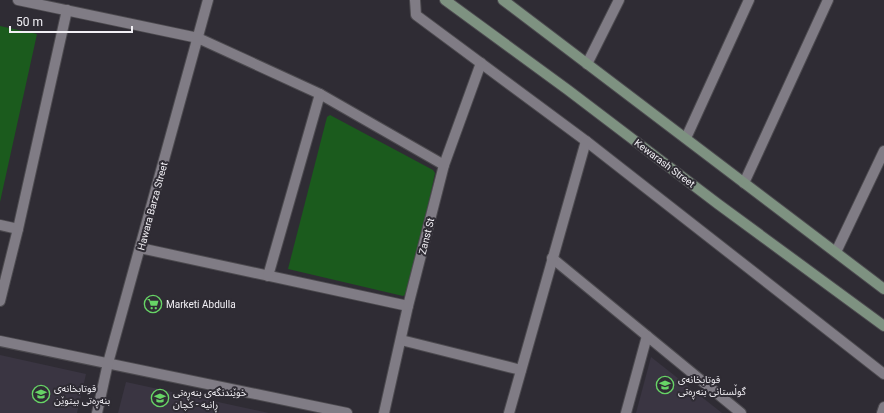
<svg xmlns="http://www.w3.org/2000/svg" width="884" height="413" font-family="Roboto,'Noto Sans Arabic',sans-serif">
  <style>
    .built { fill: #3a3542 }
    .green { fill: #1b5b1d }
    .lines { fill: none; stroke-linecap: round; stroke-linejoin: round }
    .minor-casing { stroke: #4c4a4f; stroke-width: 12 }
    .secondary-casing { stroke: #4c4a4f; stroke-width: 12 }
    .minor { stroke: #807c85; stroke-width: 10 }
    .secondary { stroke: #7e9281; stroke-width: 10 }
    .labels { text-anchor: middle; stroke-width: 4; stroke-linejoin: round; paint-order: stroke }
    .street-label { font-size: 10px; fill: #f2f0f5; stroke: #2f2c34 }
    .poi-label { font-size: 10px; fill: #f2f0f5; stroke: #2f2c34; text-anchor: start }
  </style>
  <rect width="100%" height="100%" fill="#2f2c34"/>
  <!-- built -->
  <g class="built">
    <polygon points="0,355 86,374 77,413 0,413"/>
    <polygon points="651,357 722,413 636,413"/>
    <polygon points="126,382 269,413 118,413"/>
  </g>
  <!-- green -->
  <g class="green">
    <polygon points="0,26 37,34 0,202"/>
    <polygon points="330,115 433,170 435,173 429,201 406,294 403,296 288,269 327,117"/>
  </g>
  <g class="lines">
    <defs>
      <g id="minor">
        <polyline points="18,0 198,38 320,94 444,165"/>
        <polyline points="415,0 416,15 586,141 884,374"/>
        <polyline points="587,64 619,0"/>
        <polyline points="686,138 749,0"/>
        <polyline points="744,183 828,0"/>
        <polyline points="0,225 18,229"/>
        <polyline points="140,248 408,306"/>
        <polyline points="836,252 884,151"/>
        <polyline points="552,258 741,413"/>
        <polyline points="268,276 320,94"/>
        <polyline points="0,301 18,229 67,10"/>
        <polyline points="401,340 521,370"/>
        <polyline points="0,341 347,413"/>
        <polyline points="97,413 108,363 208,0"/>
        <polyline points="384,413 408,306 444,165 481,63"/>
        <polyline points="509,413 586,141"/>
        <polyline points="626,413 647,336"/>
        <polyline points="882,413 884,407"/>
      </g>
      <g id="secondary">
        <polyline points="445,0 568,90 718,204 884,326"/>
        <polyline points="503,0 884,289"/>
      </g>
    </defs>
    <!-- minor casing -->
    <use href="#minor" class="minor-casing"/>
    <!-- secondary casing -->
    <use href="#secondary" class="secondary-casing"/>
    <!-- minor -->
    <use href="#minor" class="minor"/>
    <!-- secondary -->
    <use href="#secondary" class="secondary"/>
  </g>
  <!-- icons -->
  <defs>
    <symbol id="supermarket-ring" viewBox="-11 -11 22 22"><circle r="9.5" fill="#2f2c34" stroke="#67d466" stroke-width="1.5"/><path d="M-6-5.5h2.5l.6 2H6L4.5 2H-2.5L-4.4-4H-6ZM-1.5 3.2a1.3 1.3 0 1 0 .1 0ZM3 3.2a1.3 1.3 0 1 0 .1 0Z" fill="#67d466"/></symbol>
    <symbol id="school-ring" viewBox="-11 -11 22 22"><circle r="9.5" fill="#2f2c34" stroke="#67d466" stroke-width="1.5"/><path d="M0-5L7-2L0 1L-7-2ZM-4 1L0 2.5L4 1V4Q0 6-4 4Z" fill="#67d466"/></symbol>
  </defs>
  <g fill-rule="evenodd">
    <use href="#supermarket-ring" x="143" y="294" width="20" height="20"/>
    <use href="#school-ring" x="655" y="375" width="20" height="20"/>
    <use href="#school-ring" x="31" y="384" width="20" height="20"/>
    <use href="#school-ring" x="150" y="388" width="20" height="20"/>
  </g>
  <g class="labels">
    <!-- street labels -->
    <g class="street-label">
      <text transform="translate(665 163) rotate(37)" y="4">Kewarash Street</text>
      <text transform="translate(152 206) rotate(-75)" y="4">Hawara Barza Street</text>
      <text transform="translate(426 236) rotate(-76)" y="4">Zanst St</text>
    </g>
    <!-- poi labels -->
    <g class="poi-label">
      <text x="166" y="308">Marketi Abdulla</text>
      <text x="678" y="383">قوتابخانه‌ی<tspan x="678" dy="12">گوڵستانی بنه‌ڕه‌تی</tspan></text>
      <text x="54" y="392">قوتابخانەی<tspan x="54" dy="12">بنەڕەتی بیتوێن</tspan></text>
      <text x="173" y="396">خوێندنگەی بنەڕەتی<tspan x="173" dy="12">ڕانیە - کچان</tspan></text>
    </g>
  </g>
  <!-- scale -->
  <path d="M10 26v6h122v-6" fill="none" stroke="#f2f0f5" stroke-width="2"/>
  <text x="16" y="26" font-size="12" fill="#f2f0f5" stroke="#2f2c34" stroke-width="3" paint-order="stroke">50 m</text>
</svg>
